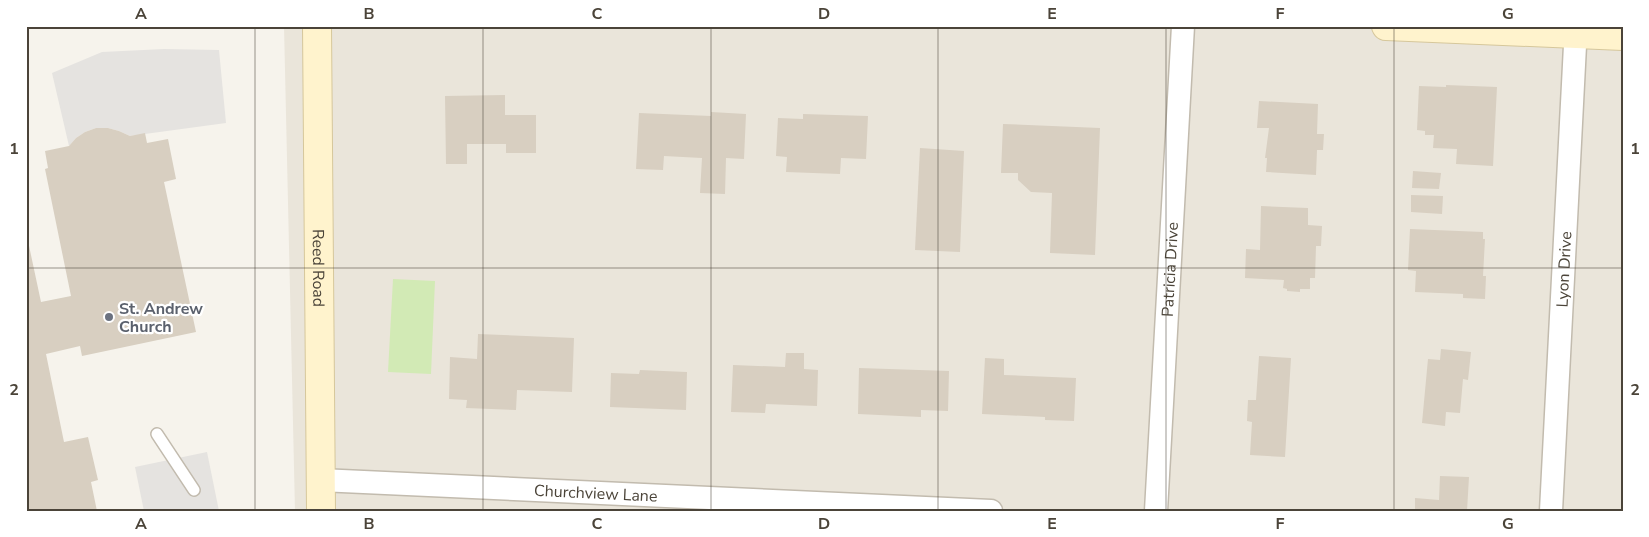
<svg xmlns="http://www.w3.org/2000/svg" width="1649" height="537" font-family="'Nunito Sans',sans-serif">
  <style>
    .residential { fill: #eae5da }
    .green { fill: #d2eab5 }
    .parking { fill: #e5e3e0 }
    .building { fill: #d8cfc1 }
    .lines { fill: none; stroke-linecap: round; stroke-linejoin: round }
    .service-casing { stroke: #c2bbae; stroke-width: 14 }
    .minor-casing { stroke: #c2bbae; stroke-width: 25 }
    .secondary-casing { stroke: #d6c79b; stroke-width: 30 }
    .service { stroke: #fff; stroke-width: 11 }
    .minor { stroke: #fff; stroke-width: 22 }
    .secondary { stroke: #fff3cd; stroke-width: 28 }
    .grid { fill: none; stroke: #4b4439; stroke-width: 1; stroke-opacity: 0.55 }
    .worship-dot { fill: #6b7280; stroke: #fff; stroke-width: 2 }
    .labels { text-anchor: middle; stroke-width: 4.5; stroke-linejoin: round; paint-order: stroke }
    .street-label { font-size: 16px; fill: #4b4439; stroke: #fff }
    .worship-label { font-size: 16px; font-weight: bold; fill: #5b616d; stroke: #fff; text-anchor: start }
    .neatline { fill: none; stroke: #4b4439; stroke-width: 2 }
    .grid-label { font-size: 16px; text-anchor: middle; font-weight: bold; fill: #4b4439 }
  </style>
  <rect width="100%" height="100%" fill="#f6f3ec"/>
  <!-- residential -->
  <polygon class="residential" points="284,26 1623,26 1623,511 295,511"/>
  <!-- green -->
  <polygon class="green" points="393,279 435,281 431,374 388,372"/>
  <!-- parking -->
  <g class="parking">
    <polygon points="164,49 219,50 226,123 130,136 119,131 108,128 96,128 85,132 76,138 69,146 52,73 102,52"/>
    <polygon points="207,452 219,511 144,511 135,467"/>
  </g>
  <!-- building -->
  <g class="building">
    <polygon points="1446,85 1497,87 1493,166 1456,164 1457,149 1433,148 1434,135 1425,135 1425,131 1417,130 1419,86 1446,87"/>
    <polygon points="505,95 505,115 536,115 536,153 506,153 506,144 467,144 467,164 446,164 445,96"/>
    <polygon points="1259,101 1318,104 1317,134 1324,134 1323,150 1317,150 1316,175 1266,172 1267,158 1265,158 1269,128 1257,128"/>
    <polygon points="711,112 746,114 744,159 726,158 725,194 700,193 702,158 664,156 663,170 636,169 639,113 711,116"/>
    <polygon points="803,114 868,116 866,159 841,158 840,174 786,172 787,157 776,156 778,118 803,119"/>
    <polygon points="1003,124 1100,128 1095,255 1050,253 1052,193 1031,192 1018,180 1018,173 1001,173"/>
    <polygon points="96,128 108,128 119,131 130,136 145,133 147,143 168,139 176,179 164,182 196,332 82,356 80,346 46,354 64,442 88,437 98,480 91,482 97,511 26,511 26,241 28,241 41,302 71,296 45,169 48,168 45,151 69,146 76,138 85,132"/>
    <polygon points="920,148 964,151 960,252 915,250"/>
    <polygon points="1413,171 1441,173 1439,189 1412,188"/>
    <polygon points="1411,195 1443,196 1442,214 1411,212"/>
    <polygon points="1261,206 1308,208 1308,225 1322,226 1321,246 1316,246 1315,278 1310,278 1310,289 1300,289 1300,292 1287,291 1287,289 1283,288 1284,280 1245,278 1246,249 1260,250"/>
    <polygon points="1410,229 1483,232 1483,239 1485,239 1483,276 1486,276 1485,299 1463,298 1463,294 1415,292 1416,271 1408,270"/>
    <polygon points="478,334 574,338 572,392 517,390 516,410 466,408 467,400 449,399 450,357 477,359"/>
    <polygon points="1441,349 1471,352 1468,380 1463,379 1460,413 1446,412 1445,426 1422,423 1428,359 1440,360"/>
    <polygon points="786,353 804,353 804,369 818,370 817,406 766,404 765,413 731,412 733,365 785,367"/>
    <polygon points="1259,356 1291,358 1285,457 1250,455 1252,422 1247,421 1248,400 1256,400"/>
    <polygon points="985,358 1004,359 1004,375 1076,378 1074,421 1045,420 1045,417 982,414"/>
    <polygon points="859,368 949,371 948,411 921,410 921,417 858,414"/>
    <polygon points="640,370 687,372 686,410 610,407 611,373 639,374"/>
    <polygon points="1440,476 1469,477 1467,511 1415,511 1415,498 1439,500"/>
  </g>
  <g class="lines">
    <defs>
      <polyline id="service" points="157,434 194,490"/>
      <g id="minor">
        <path id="s1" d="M320 480 991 511"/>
        <path id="s2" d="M1156 511 1183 26"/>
        <path id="s3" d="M1551 511 1576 26"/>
      </g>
      <g id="secondary">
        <path id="s4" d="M317 26 321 511"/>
        <polyline points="1386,26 1623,36"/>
      </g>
    </defs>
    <!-- service casing -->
    <use href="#service" class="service-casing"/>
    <!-- minor casing -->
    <use href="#minor" class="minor-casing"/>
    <!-- secondary casing -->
    <use href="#secondary" class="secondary-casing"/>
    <!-- service -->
    <use href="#service" class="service"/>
    <!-- minor -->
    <use href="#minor" class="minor"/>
    <!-- secondary -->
    <use href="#secondary" class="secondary"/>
  </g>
  <!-- grid -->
  <path class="grid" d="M255 26V511M483 26V511M711 26V511M938 26V511M1166 26V511M1394 26V511M26 268H1623"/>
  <!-- markers -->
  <circle class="worship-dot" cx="109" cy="317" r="5"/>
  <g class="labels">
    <!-- street labels -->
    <g class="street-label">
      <text dy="6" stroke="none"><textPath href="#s2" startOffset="242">Patricia Drive</textPath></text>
      <text dy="6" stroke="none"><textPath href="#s3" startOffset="242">Lyon Drive</textPath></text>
      <text dy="6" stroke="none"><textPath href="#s4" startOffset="242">Reed Road</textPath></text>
      <text dy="6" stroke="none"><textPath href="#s1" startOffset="276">Churchview Lane</textPath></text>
    </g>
    <!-- worship labels -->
    <g class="worship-label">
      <text x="119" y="314">St. Andrew<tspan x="119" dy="18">Church</tspan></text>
    </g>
  </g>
  <!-- border -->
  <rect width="1649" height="537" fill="none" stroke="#ffffff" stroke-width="55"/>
  <rect x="28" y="28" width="1594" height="482" class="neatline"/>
  <g class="grid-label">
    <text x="141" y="19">A</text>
    <text x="369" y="19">B</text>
    <text x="597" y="19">C</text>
    <text x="824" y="19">D</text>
    <text x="1052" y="19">E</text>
    <text x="1280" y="19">F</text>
    <text x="1508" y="19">G</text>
    <text x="14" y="154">1</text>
    <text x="1635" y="154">1</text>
    <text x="14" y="395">2</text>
    <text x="1635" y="395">2</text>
    <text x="141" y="529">A</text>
    <text x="369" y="529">B</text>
    <text x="597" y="529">C</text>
    <text x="824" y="529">D</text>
    <text x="1052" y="529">E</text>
    <text x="1280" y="529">F</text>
    <text x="1508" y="529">G</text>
  </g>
</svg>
